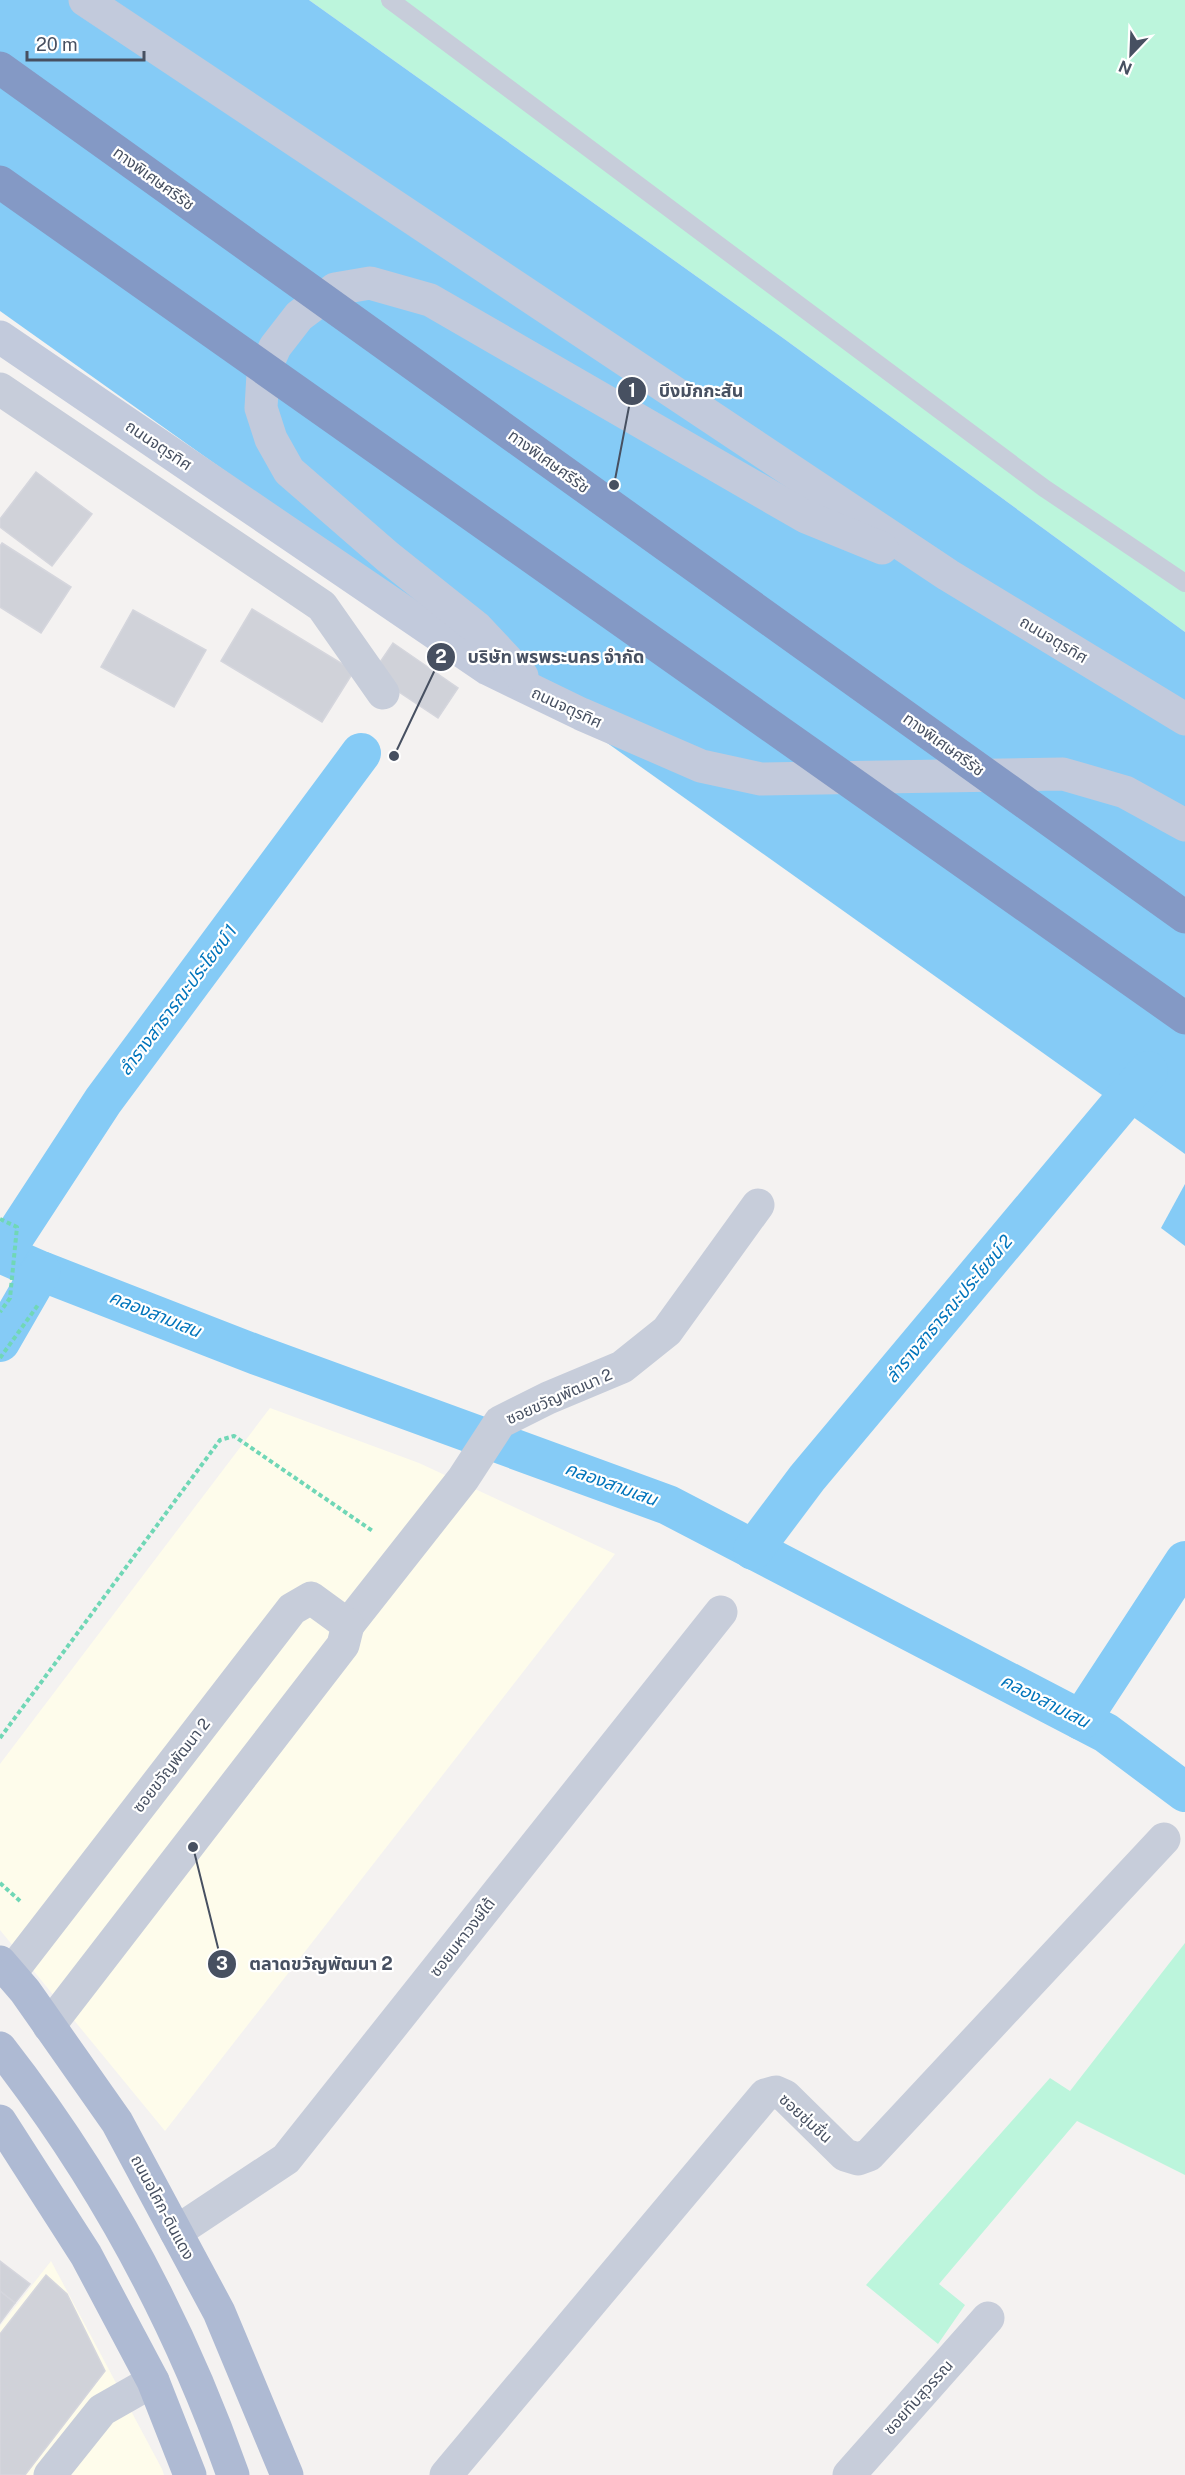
<svg xmlns="http://www.w3.org/2000/svg" width="1185" height="2475" font-family="'Public Sans','Noto Sans Thai',sans-serif">
  <style>
    .commercial { fill: #fefceb }
    .green { fill: #bcf5dc }
    .water { fill: #85cbf6 }
    .lines { fill: none; stroke-linecap: round; stroke-linejoin: round }
    .canal { stroke: #85cbf6; stroke-width: 40 }
    .building { fill: #d0d2d9; stroke: #d5d6dd; stroke-width: 1.5 }
    .path { stroke: #70d7b6; stroke-width: 4; stroke-dasharray: 4.5 3; stroke-linecap: butt }
    .service { stroke: #c7cdda; stroke-width: 18 }
    .minor { stroke: #c7cdda; stroke-width: 33 }
    .secondary { stroke: #c2cadc; stroke-width: 33 }
    .primary { stroke: #aebad3; stroke-width: 33 }
    .motorway { stroke: #8499c5; stroke-width: 33 }
    .labels { text-anchor: middle; stroke-width: 4.5; stroke-linejoin: round; paint-order: stroke }
    .street-label { font-size: 16px; fill: #475061; stroke: #fff }
    .water-label { font-size: 18px; font-style: italic; fill: #0074bb; stroke: #fff }
    .leader { fill: none; stroke: #475061; stroke-width: 2 }
    .callout-dot { fill: #475061; stroke: #fff; stroke-width: 2 }
    .mark-label { font-size: 18px; text-anchor: middle; font-weight: bold; fill: #fff }
    .callout-label { font-size: 18px; text-anchor: middle; font-weight: bold; fill: #475061; stroke: #fff; stroke-width: 4.5; stroke-linejoin: round; paint-order: stroke }
  </style>
  <rect width="100%" height="100%" fill="#f4f2f1"/>
  <!-- commercial -->
  <g class="commercial">
    <polygon points="270,1408 419,1463 615,1554 165,2131 0,1930 0,1764"/>
    <polygon points="51,2261 162,2469 164,2475 0,2475 0,2326"/>
  </g>
  <!-- green -->
  <g class="green">
    <polygon points="309,0 1185,0 1185,632 783,338"/>
    <polygon points="1185,1943 1185,2175 1077,2121 939,2284 965,2305 938,2344 866,2285 1050,2078 1070,2091"/>
  </g>
  <!-- water -->
  <g class="water">
    <polygon points="0,0 309,0 783,338 1185,632 1185,1154 0,311"/>
    <polygon points="1185,1184 1185,1246 1161,1228"/>
  </g>
  <g class="lines">
    <!-- canal -->
    <g class="canal">
      <polyline points="0,1253 41,1271 257,1355 668,1505 1106,1733 1185,1792"/>
      <polyline points="3,1254 103,1101 361,753"/>
      <polyline points="0,1342 41,1271"/>
      <polyline points="753,1550 807,1478 1148,1071"/>
      <polyline points="1081,1720 1185,1561"/>
    </g>
  </g>
  <!-- building -->
  <g class="building">
    <polygon points="36,472 92,514 52,566 0,527 0,519"/>
    <polygon points="2,543 71,587 41,633 0,607 0,546"/>
    <polygon points="252,609 354,671 322,722 221,661"/>
    <polygon points="133,610 206,650 174,707 101,667"/>
    <polygon points="393,643 458,688 438,718 372,674"/>
    <polygon points="0,2261 30,2284 15,2303 0,2291"/>
    <polygon points="46,2275 67,2294 105,2371 25,2475 0,2475 0,2334"/>
    <polygon points="0,2291 15,2303 0,2323"/>
  </g>
  <g class="lines">
    <!-- path -->
    <g class="path">
      <polyline points="0,1219 17,1227 10,1298 0,1312"/>
      <polyline points="0,1358 38,1305"/>
      <polyline points="0,1738 220,1440 234,1436 374,1532"/>
      <polyline points="0,1883 20,1901"/>
    </g>
    <!-- service -->
    <polyline class="service" points="390,0 1044,488 1185,583"/>
    <!-- minor -->
    <g class="minor">
      <polyline points="0,389 322,606 383,693"/>
      <polyline points="348,1625 463,1479 500,1422 548,1398 622,1367 667,1331 758,1205"/>
      <polyline points="10,1974 292,1609 311,1598 348,1625 343,1645 49,2026"/>
      <polyline points="176,2232 286,2159 721,1612"/>
      <polyline points="50,2475 102,2410 153,2381"/>
      <polyline points="446,2475 765,2095 776,2092 785,2096 845,2155 858,2159 869,2155 1164,1839"/>
      <polyline points="849,2475 988,2318"/>
    </g>
    <!-- secondary -->
    <g class="secondary">
      <polyline points="85,0 948,575 1185,719"/>
      <polyline points="0,337 488,669 581,714 701,766 761,779 1063,774 1125,792 1185,825"/>
      <polyline points="522,676 477,628 388,557 289,471 271,439 261,408 263,374 275,347 299,316 335,289 370,283 430,300 806,517 882,548"/>
    </g>
    <!-- primary -->
    <g class="primary">
      <polyline points="0,1962 25,1991 117,2122 219,2312 287,2475"/>
      <path d="M0 2048C100 2176 179 2322 233 2475"/>
      <polyline points="0,2121 86,2255 153,2381 190,2475"/>
    </g>
    <!-- motorway -->
    <g class="motorway">
      <polyline points="0,68 1185,917"/>
      <polyline points="0,182 1185,1018"/>
    </g>
  </g>
  <g class="labels">
    <!-- street labels -->
    <g class="street-label">
      <text transform="translate(154 178) rotate(36)" y="6">ทางพิเศษศรีรัช</text>
      <text transform="translate(159 445) rotate(34)" y="6">ถนนจตุรทิศ</text>
      <text transform="translate(549 461) rotate(36)" y="6">ทางพิเศษศรีรัช</text>
      <text transform="translate(1054 639) rotate(31)" y="6">ถนนจตุรทิศ</text>
      <text transform="translate(567 707) rotate(25)" y="6">ถนนจตุรทิศ</text>
      <text transform="translate(944 744) rotate(36)" y="6">ทางพิเศษศรีรัช</text>
      <text transform="translate(559 1396) rotate(-24)" y="6">ซอยขวัญพัฒนา 2</text>
      <text transform="translate(171 1765) rotate(-52)" y="6">ซอยขวัญพัฒนา 2</text>
      <text transform="translate(462 1937) rotate(-52)" y="6">ซอยมหาวงษ์ใต้</text>
      <text transform="translate(806 2118) rotate(42)" y="6">ซอยชุ่มชื่น</text>
      <text transform="translate(163 2207) rotate(62)" y="6">ถนนอโศก-ดินแดง</text>
      <text transform="translate(918 2397) rotate(-48)" y="6">ซอยทับสุวรรณ</text>
    </g>
    <!-- water labels -->
    <g class="water-label">
      <text transform="translate(178 1000) rotate(-53)" y="6">ลํารางสาธารณะประโยชน์ 1</text>
      <text transform="translate(949 1309) rotate(-50)" y="6">ลํารางสาธารณะประโยชน์ 2</text>
      <text transform="translate(155 1314) rotate(22)" y="6">คลองสามเสน</text>
      <text transform="translate(611 1484) rotate(20)" y="6">คลองสามเสน</text>
      <text transform="translate(1045 1701) rotate(27)" y="6">คลองสามเสน</text>
    </g>
  </g>
  <!-- callouts -->
  <path class="leader" d="M614 485L632 391M394 756L441 657M193 1847L222 1964"/>
  <g class="callout-dot">
    <circle cx="614" cy="485" r="6"/>
    <circle cx="394" cy="756" r="6"/>
    <circle cx="193" cy="1847" r="6"/>
    <circle cx="632" cy="391" r="15"/>
    <circle cx="441" cy="657" r="15"/>
    <circle cx="222" cy="1964" r="15"/>
  </g>
  <g class="mark-label">
    <text x="632" y="397">1</text>
    <text x="441" y="663">2</text>
    <text x="222" y="1970">3</text>
  </g>
  <g class="callout-label">
    <text x="701" y="397">บึงมักกะสัน</text>
    <text x="556" y="663">บริษัท พรพระนคร จำกัด</text>
    <text x="321" y="1970">ตลาดขวัญพัฒนา 2</text>
  </g>
  <!-- north arrow -->
  <g transform="translate(1131 54) rotate(203)" stroke="#ffffff" stroke-width="4.5" paint-order="stroke">
  <path d="M0-4.5L10 22L0 15L-10 22Z" fill="#475061"/>
  <text y="-9" font-size="16" font-weight="bold" text-anchor="middle" fill="#475061">N</text>
  </g>
  <!-- scale -->
  <path d="M27 51v9h117v-9" fill="none" stroke="#475061" stroke-width="3"/>
  <text x="36" y="51" font-size="18" fill="#475061" stroke="#ffffff" stroke-width="4.5" paint-order="stroke">20 m</text>
</svg>
